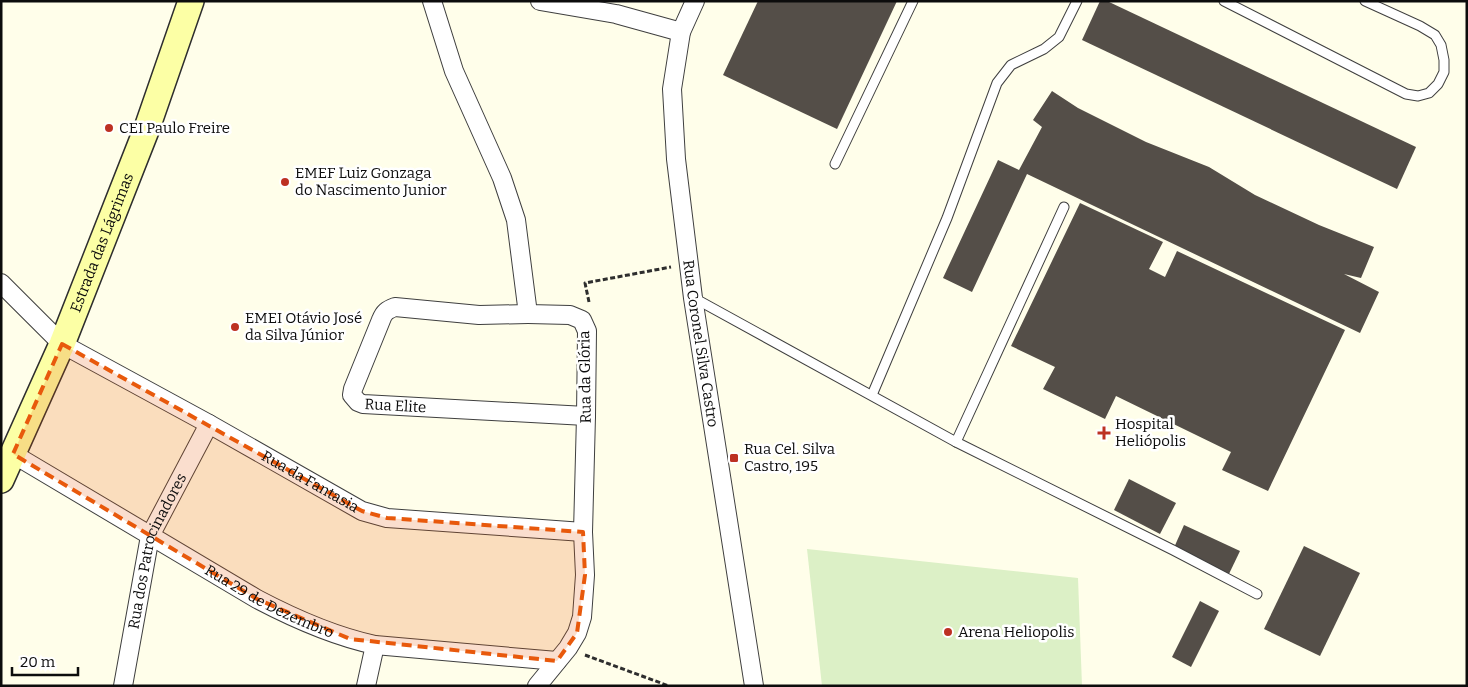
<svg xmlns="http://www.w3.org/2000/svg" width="1468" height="687" font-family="Bitter,serif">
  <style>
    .pitch { fill: #dcf0c6 }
    .building { fill: #544e48 }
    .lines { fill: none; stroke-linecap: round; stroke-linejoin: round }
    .service-casing { stroke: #3f3f3f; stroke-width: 11 }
    .minor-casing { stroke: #3f3f3f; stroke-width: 20 }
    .secondary-casing { stroke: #2e2e2e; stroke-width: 28 }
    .path { stroke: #2e2e2e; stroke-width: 3; stroke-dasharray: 5 2.5; stroke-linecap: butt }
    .service { stroke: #fff; stroke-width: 9 }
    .minor { stroke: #fff; stroke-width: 18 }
    .secondary { stroke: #fcffa5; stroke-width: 25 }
    .marked { fill: #e8590c; fill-opacity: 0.2; stroke: #e8590c; stroke-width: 4; stroke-dasharray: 10 6; stroke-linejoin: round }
    .poi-dot { fill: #bd3122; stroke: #fff; stroke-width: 2 }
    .labels { text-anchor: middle; stroke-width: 5; stroke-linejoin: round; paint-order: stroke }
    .poi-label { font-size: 15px; fill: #0c0c0c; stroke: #fff; text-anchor: start }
    .street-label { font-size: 15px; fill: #0c0c0c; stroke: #fff }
  </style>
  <rect width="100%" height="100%" fill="#fffeea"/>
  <!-- pitch -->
  <polygon class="pitch" points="807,549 1078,578 1082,686 822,686"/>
  <!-- building -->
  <g class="building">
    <polygon points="758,1 897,1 837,129 723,75"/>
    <polygon points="1100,1 1107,1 1416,147 1397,189 1082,40"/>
    <polygon points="1052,91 1078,108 1146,142 1209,167 1255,195 1319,225 1374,247 1361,278 1344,274 1379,292 1360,333 1027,174 972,292 943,278 998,160 1019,170 1042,127 1033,120"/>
    <polygon points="1080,203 1163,242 1149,269 1165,277 1177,251 1345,330 1268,491 1222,470 1231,452 1116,396 1105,419 1043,389 1055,367 1011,346"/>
    <polygon points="1129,479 1176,503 1160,534 1114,510"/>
    <polygon points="1184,525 1240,551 1228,576 1173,550"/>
    <polygon points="1304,546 1360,573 1320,656 1264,629"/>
    <polygon points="1200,601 1219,611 1191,667 1172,657"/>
  </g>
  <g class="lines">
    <defs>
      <g id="service">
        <polyline points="1224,1 1406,94 1418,96 1429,93 1438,84 1444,72 1444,60 1441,45 1435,35 1420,26 1365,1"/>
        <polyline points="835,164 913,1"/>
        <polyline points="694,298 956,442 1173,550 1257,594"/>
        <polyline points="872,395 947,218 997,83 1011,65 1044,49 1059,37 1077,1"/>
        <polyline points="956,442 1064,207"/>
      </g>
      <g id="minor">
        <polyline points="432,1 454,71 502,178 516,220 528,314 570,315 582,320 587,331 586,416 583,532 585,575 582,617 577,633 568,648 537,686"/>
        <polyline points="540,1 616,14 681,32"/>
        <path id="s1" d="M695 1 681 32 672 89 676 159 693 298 754 686"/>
        <path id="s2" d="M1 283 62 344 209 424 362 511 387 518 583 532"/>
        <path id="s3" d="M528 314 479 315 395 307C387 310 384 312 381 320L353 389 352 395 358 402 363 404 586 416"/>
        <path id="s4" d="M13 454 257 599C295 619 333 636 375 645L557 661"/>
        <path id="s5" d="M123 686 150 536 209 424"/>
        <polyline points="366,686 375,645"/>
      </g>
      <g id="secondary">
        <path id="s6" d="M1 480 62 344 147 128 191 1"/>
      </g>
    </defs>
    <!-- service casing -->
    <use href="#service" class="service-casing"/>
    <!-- minor casing -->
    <use href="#minor" class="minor-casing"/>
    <!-- secondary casing -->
    <use href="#secondary" class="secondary-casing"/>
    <!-- path -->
    <g class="path">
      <polyline points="589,302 585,283 671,267"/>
      <polyline points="585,655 669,686"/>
    </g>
    <!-- service -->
    <use href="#service" class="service"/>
    <!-- minor -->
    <use href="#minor" class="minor"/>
    <!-- secondary -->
    <use href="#secondary" class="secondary"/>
  </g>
  <!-- marked area -->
  <path class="marked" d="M62 344 362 511 387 518 583 532 585 575 577 633 557 661 350 639 257 599 13 454Z"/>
  <!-- markers -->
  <g class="poi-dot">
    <circle cx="109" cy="128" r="5"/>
    <circle cx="285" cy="182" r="5"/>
    <circle cx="235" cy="327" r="5"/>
    <path d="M1101.5 425.5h5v5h5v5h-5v5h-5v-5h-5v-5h5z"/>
    <rect x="729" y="453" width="10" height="10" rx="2.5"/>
    <circle cx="948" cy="632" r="5"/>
  </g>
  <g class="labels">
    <!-- poi labels -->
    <g class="poi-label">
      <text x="119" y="133">CEI Paulo Freire</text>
      <text x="295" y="178">EMEF Luiz Gonzaga<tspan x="295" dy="17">do Nascimento Junior</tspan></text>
      <text x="245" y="323">EMEI Otávio José<tspan x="245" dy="17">da Silva Júnior</tspan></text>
      <text x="1115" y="429">Hospital<tspan x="1115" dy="17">Heliópolis</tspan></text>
      <text x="744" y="454">Rua Cel. Silva<tspan x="744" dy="17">Castro, 195</tspan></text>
      <text x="958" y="637">Arena Heliopolis</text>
    </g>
    <!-- street labels -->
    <g class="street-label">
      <text dy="5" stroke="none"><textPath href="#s6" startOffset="258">Estrada das Lágrimas</textPath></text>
      <text dy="5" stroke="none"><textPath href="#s1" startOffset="348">Rua Coronel Silva Castro</textPath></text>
      <text transform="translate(585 377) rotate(-91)" y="5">Rua da Glória</text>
      <text dy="5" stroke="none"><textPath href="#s3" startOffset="281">Rua Elite</textPath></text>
      <text dy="5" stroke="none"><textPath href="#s2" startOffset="370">Rua da Fantasia</textPath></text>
      <text dy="5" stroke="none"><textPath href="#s5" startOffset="140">Rua dos Patrocinadores</textPath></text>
      <text dy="5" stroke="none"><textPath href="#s4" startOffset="296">Rua 29 de Dezembro</textPath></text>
    </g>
  </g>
  <!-- border -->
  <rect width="1468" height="687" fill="none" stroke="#0c0c0c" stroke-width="5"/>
  <!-- scale -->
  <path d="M12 667v8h66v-8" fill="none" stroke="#0c0c0c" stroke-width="2.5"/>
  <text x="20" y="667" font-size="15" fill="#0c0c0c" stroke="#ffffff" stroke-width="4" paint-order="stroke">20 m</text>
</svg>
